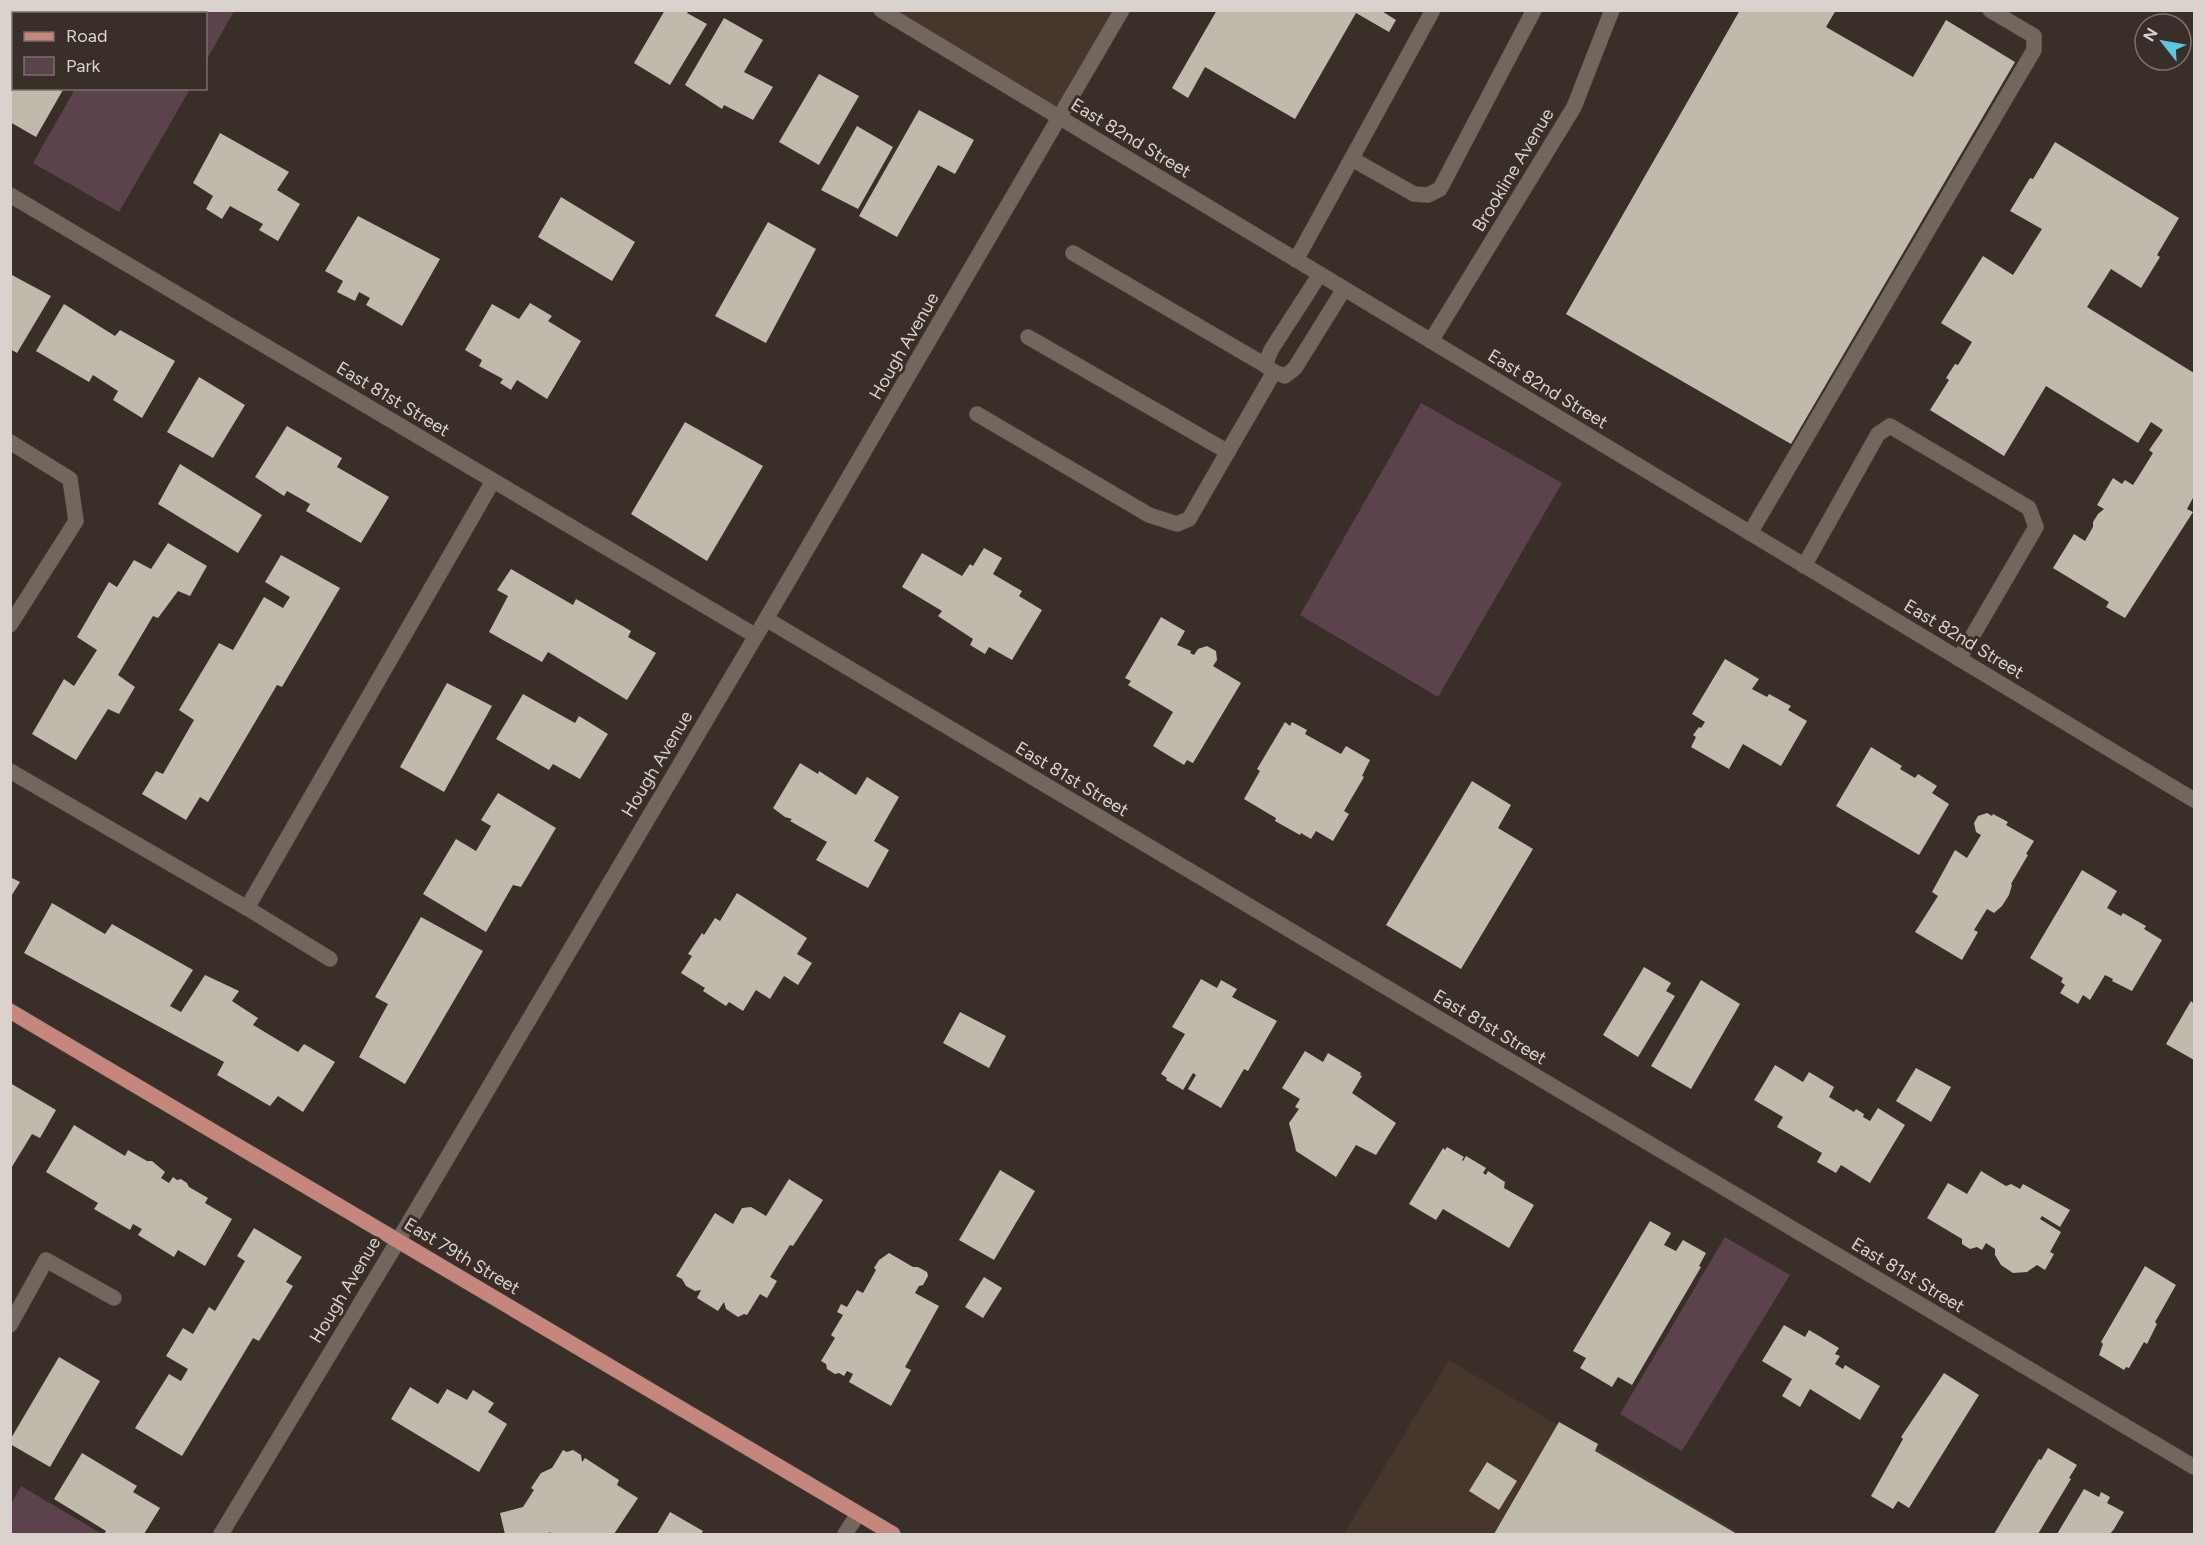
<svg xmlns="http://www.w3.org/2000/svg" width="2205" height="1545" font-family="Figtree,sans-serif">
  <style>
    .built { fill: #46362b }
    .green { fill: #5b424c }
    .building { fill: #bfbaac }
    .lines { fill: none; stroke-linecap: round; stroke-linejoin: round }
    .minor-casing { stroke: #554b45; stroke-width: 16 }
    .major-casing { stroke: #554b45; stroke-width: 16 }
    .minor { stroke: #72665d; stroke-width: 15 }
    .major { stroke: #c4867d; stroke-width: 15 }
    .labels { text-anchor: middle; stroke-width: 6; stroke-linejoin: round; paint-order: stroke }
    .street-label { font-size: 18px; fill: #d9d2cd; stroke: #3a2f28 }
  </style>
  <rect width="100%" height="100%" fill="#3a2f28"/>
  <!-- built -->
  <g class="built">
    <polygon points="881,11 1122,11 1060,118"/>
    <polygon points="1449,1360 1741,1534 1344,1534"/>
  </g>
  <!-- green -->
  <g class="green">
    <polygon points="91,11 234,11 206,61 206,14 96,14"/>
    <polygon points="75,89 190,89 119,212 33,163"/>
    <polygon points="1421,403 1562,483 1438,697 1300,615"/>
    <polygon points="1725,1237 1790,1275 1682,1451 1620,1414"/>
    <polygon points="21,1486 102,1534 11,1534 11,1504"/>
  </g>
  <!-- building -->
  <g class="building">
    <polygon points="10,10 24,10 22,14 14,14 14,43 10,48"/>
    <polygon points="665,10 689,10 687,13 707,24 670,85 634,63"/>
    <polygon points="1217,10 1380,10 1396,20 1389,32 1356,13 1295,119 1205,67 1188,98 1172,88"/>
    <polygon points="1740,10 1836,10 1826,27 1913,77 1946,20 2015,62 1791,444 1566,314"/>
    <polygon points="724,18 763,40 744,72 773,87 753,120 724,105 722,109 685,85"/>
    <polygon points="819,74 859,96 819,165 779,142"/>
    <polygon points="14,76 14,88 64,88 36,137 10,122 10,81"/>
    <polygon points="919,110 974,140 955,174 938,165 897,237 859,216"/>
    <polygon points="857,126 893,147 858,209 821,190"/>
    <polygon points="220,133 289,172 277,190 300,204 278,241 259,230 263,224 230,206 222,219 206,209 213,196 193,183"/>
    <polygon points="2055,142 2179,218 2157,255 2160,257 2141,288 2111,269 2087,307 2194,373 2194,496 2187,509 2193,512 2125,618 2106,607 2109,602 2053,568 2074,534 2085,541 2093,527 2093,522 2098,514 2104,509 2097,505 2113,478 2122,484 2125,480 2133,485 2153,453 2149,450 2163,430 2151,422 2138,443 2046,386 2004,456 1930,410 1949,380 1946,378 1955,364 1958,365 1972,342 1941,323 1983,256 2013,275 2042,229 2010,211 2030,178 2033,179"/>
    <polygon points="561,197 635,242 612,281 538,237"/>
    <polygon points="358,216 440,259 402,326 366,305 370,298 359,292 355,301 337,292 343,281 325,271"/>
    <polygon points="768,222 816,249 766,343 715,316"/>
    <polygon points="10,274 51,296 17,353 10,349"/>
    <polygon points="530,303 552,316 548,321 581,341 547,399 517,380 511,390 500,383 503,379 479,366 482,360 465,350 492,304 519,319"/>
    <polygon points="64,304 115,336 120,330 175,361 142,418 113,400 118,391 93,375 89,382 36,351"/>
    <polygon points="199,377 245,405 213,458 167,432"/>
    <polygon points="685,422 763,466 707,561 631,514"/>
    <polygon points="287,426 342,458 337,467 389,497 361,543 306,511 310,504 287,491 284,496 255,477"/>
    <polygon points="180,464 262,515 238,553 158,504"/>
    <polygon points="168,543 207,566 190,596 178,591 158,618 153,616 118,675 135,687 119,714 108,709 76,760 32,734 64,679 74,686 97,650 77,637 109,582 117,587 134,560 151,569"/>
    <polygon points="984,548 1002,558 993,574 1022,591 1019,596 1042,610 1012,660 989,647 985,654 970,645 973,639 938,616 942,611 902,587 922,553 962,576 970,564 973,566"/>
    <polygon points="281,555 340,588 282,687 277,685 208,802 200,797 186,820 142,794 156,771 163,774 194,720 179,710 219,643 233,650 264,597 283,608 290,597 265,582"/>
    <polygon points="511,569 573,605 576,599 631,631 628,637 656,653 627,700 548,652 542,662 489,632 508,596 497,590"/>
    <polygon points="1161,617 1185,631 1177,645 1191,651 1190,653 1194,655 1198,649 1207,646 1216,651 1217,660 1213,666 1241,683 1193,763 1187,760 1184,765 1153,746 1173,712 1128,685 1131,681 1125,678"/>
    <polygon points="1725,659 1759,679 1752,689 1767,697 1769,694 1791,706 1788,710 1807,721 1781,766 1743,744 1729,769 1691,747 1696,737 1693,735 1699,727 1701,728 1705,722 1692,714"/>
    <polygon points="447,683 492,706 444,792 400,767"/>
    <polygon points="523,694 575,723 579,716 608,734 580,779 553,764 549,770 496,739"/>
    <polygon points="1285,722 1290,726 1292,722 1307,730 1305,734 1341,754 1346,746 1370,760 1362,776 1364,777 1344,811 1349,814 1333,841 1316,831 1311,839 1301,833 1300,835 1275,821 1276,818 1244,799 1260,771 1257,769"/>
    <polygon points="1871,747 1902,766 1900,769 1915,778 1918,774 1937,786 1932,793 1949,804 1919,855 1836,806"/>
    <polygon points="800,763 818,774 819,771 856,795 867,777 899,797 874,841 889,850 868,888 816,860 827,842 790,821 792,819 785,817 773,808"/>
    <polygon points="1472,781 1511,805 1498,828 1533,849 1461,969 1386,925"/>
    <polygon points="498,793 556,828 521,887 513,885 486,932 423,894 456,839 476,851 491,826 481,820"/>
    <polygon points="1987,813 1992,816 1993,814 2008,822 2006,825 2034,841 2026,854 2028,855 2011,884 2012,885 2009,895 2002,906 1994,913 1987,909 1974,930 1978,932 1962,960 1915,932 1938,896 1932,892 1955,850 1967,858 1981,835 1976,832 1974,823 1978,816"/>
    <polygon points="2082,870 2117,891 2107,908 2121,916 2123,913 2146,926 2144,929 2162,940 2132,991 2112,981 2113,979 2105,975 2090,1000 2083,995 2078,1004 2060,993 2065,985 2061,982 2063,978 2030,958"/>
    <polygon points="10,877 20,882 10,898"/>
    <polygon points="737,893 807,938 797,954 812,963 798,985 784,976 770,999 756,990 743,1011 729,1002 726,1006 703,991 705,988 681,973 692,956 688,954 702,933 704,935 715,918 720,921"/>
    <polygon points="52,903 105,934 112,924 193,970 170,1006 181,1012 205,975 239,991 232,1001 258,1018 253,1025 298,1052 304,1044 335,1062 303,1112 278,1096 270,1106 217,1075 224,1062 24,953"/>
    <polygon points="421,917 483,951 405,1084 359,1057 388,1004 375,997"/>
    <polygon points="1644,967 1671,983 1666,991 1675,996 1638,1057 1603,1035"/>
    <polygon points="1201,979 1217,988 1221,980 1237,989 1232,997 1277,1021 1248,1071 1244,1069 1221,1108 1188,1089 1196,1075 1193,1073 1183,1090 1166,1080 1167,1078 1161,1074 1185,1034 1172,1027"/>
    <polygon points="1701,980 1740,1004 1691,1089 1651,1066"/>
    <polygon points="2191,1001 2194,1004 2194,1060 2166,1044"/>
    <polygon points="960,1012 1006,1036 989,1068 943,1043"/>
    <polygon points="1305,1051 1323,1062 1328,1053 1361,1073 1360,1075 1362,1076 1352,1093 1396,1123 1376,1155 1356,1145 1336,1177 1296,1151 1295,1146 1289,1123 1299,1109 1295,1107 1300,1099 1282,1088"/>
    <polygon points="1775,1065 1803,1082 1809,1072 1834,1087 1829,1097 1854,1112 1856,1109 1864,1114 1863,1117 1870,1121 1878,1108 1905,1125 1870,1183 1841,1165 1836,1173 1817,1162 1822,1153 1777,1127 1783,1117 1754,1100"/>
    <polygon points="1916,1068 1951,1087 1931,1122 1896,1101"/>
    <polygon points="10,1083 56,1110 40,1138 32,1134 10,1170"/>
    <polygon points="74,1125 125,1156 128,1150 147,1161 152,1161 165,1172 161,1178 169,1183 173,1177 177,1180 181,1179 187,1183 189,1187 208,1198 205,1203 232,1219 205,1266 178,1250 174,1257 138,1235 142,1229 133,1224 130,1230 94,1209 98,1203 46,1172"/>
    <polygon points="1447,1147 1464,1157 1462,1160 1463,1161 1466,1156 1486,1168 1483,1173 1486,1175 1488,1171 1505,1182 1504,1188 1534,1205 1509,1248 1443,1209 1436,1220 1409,1204 1443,1148 1445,1150"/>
    <polygon points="1000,1170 1035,1191 994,1260 959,1240"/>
    <polygon points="1981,1171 2006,1186 2011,1184 2020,1189 2023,1184 2070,1210 2060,1227 2042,1216 2040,1219 2061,1232 2050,1252 2054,1254 2045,1270 2037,1265 2027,1272 2013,1273 2001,1265 1995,1255 1995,1249 1986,1243 1982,1250 1977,1247 1970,1249 1962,1244 1962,1239 1927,1218 1948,1183 1967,1194"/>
    <polygon points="789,1179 823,1200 793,1246 790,1245 770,1277 777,1281 767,1298 760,1294 747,1315 744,1314 738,1317 726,1309 724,1302 718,1311 697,1298 701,1290 695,1291 686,1286 682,1279 676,1276 715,1213 733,1224 742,1208 751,1207 766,1216"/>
    <polygon points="1650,1221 1671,1233 1664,1245 1676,1251 1683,1240 1706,1253 1699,1266 1701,1267 1632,1385 1618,1377 1612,1387 1580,1368 1586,1358 1573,1351"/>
    <polygon points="254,1228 302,1257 286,1282 293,1286 259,1341 253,1338 182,1456 135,1428 169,1374 181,1381 188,1369 166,1356 183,1328 193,1334 209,1307 215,1311 245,1261 237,1256"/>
    <polygon points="889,1253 913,1267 918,1267 927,1272 928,1276 923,1285 919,1286 915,1293 939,1306 905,1367 911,1370 891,1406 849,1382 853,1374 847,1371 844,1376 839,1373 835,1374 827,1369 826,1364 821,1361 835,1338 831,1335 843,1315 837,1312 841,1304 847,1307 857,1290 863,1293 876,1270 874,1268 879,1260"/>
    <polygon points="2145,1266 2176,1285 2155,1322 2157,1324 2147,1344 2144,1342 2129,1368 2126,1367 2124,1370 2099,1355 2103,1344 2101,1342"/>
    <polygon points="984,1277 1002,1288 983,1318 965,1307"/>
    <polygon points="1784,1325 1805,1337 1809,1330 1839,1348 1835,1354 1840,1356 1835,1364 1843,1369 1845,1365 1880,1386 1860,1420 1810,1389 1800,1407 1782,1396 1792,1379 1762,1361"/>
    <polygon points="59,1357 100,1381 50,1467 10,1444 10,1440"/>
    <polygon points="1944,1373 1979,1395 1909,1508 1898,1501 1893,1509 1871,1496 1903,1439 1901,1437"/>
    <polygon points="410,1387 438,1404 447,1389 467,1400 473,1390 494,1403 488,1412 507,1424 479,1472 391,1419"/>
    <polygon points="1559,1422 1598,1444 1595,1451 1737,1534 1494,1534"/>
    <polygon points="2048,1448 2077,1465 2069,1478 2071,1479 2038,1534 1994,1534 2039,1459 2041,1460"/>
    <polygon points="563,1450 567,1452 573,1450 581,1455 582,1462 585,1458 619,1480 617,1485 638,1498 614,1534 553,1534 549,1532 550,1534 505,1534 500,1513 523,1507 534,1490 531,1488 541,1473 552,1468"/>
    <polygon points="82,1453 137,1486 133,1492 160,1508 144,1534 104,1534 106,1531 54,1499"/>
    <polygon points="1487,1462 1517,1481 1499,1510 1469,1491"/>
    <polygon points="2084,1489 2099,1497 2101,1492 2110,1497 2107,1503 2124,1512 2114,1529 2110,1534 2057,1534"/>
    <polygon points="670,1512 703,1531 701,1534 657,1534"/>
  </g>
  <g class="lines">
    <defs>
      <g id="minor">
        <polyline points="881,10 2194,800"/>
        <polyline points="1352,159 1414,194 1428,195 1440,189 1534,10"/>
        <polyline points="10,195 756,636"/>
        <polyline points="1073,253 1265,365"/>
        <polyline points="1296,260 1433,10"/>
        <polyline points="1320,274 1271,350 1265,365 1274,372 1285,376 1295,368 1344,289"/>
        <polyline points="1028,337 1228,452"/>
        <polyline points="1431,341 1574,107 1612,10"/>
        <polyline points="977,414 1149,515 1177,524 1189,519 1274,372"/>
        <polyline points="10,442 70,479 76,521 10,625"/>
        <polyline points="1750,533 2034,50 2034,36 1990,10"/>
        <polyline points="1804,566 1878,434 1890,426 2029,508 2036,527 1959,659"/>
        <polyline points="766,619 2194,1467"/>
        <polyline points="10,771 247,908 493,481"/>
        <polyline points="247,908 330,959"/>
        <polyline points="10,1325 46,1260 114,1298"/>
        <polyline points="221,1534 398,1241 766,619 1122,10"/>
        <polyline points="845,1534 858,1514"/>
      </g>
      <polyline id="major" points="10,1011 893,1534"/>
    </defs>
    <!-- minor casing -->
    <use href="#minor" class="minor-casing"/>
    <!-- major casing -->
    <use href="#major" class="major-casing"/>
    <!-- minor -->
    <use href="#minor" class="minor"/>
    <!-- major -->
    <use href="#major" class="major"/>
  </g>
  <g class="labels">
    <!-- street labels -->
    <g class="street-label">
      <text transform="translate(1131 138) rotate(31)" y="6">East 82nd Street</text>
      <text transform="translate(1513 170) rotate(-59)" y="6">Brookline Avenue</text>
      <text transform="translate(904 346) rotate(-60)" y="6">Hough Avenue</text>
      <text transform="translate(1548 389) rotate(31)" y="6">East 82nd Street</text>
      <text transform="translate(393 399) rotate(31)" y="6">East 81st Street</text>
      <text transform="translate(1964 639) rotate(31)" y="6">East 82nd Street</text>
      <text transform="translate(657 764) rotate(-59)" y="6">Hough Avenue</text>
      <text transform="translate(1072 779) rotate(31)" y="6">East 81st Street</text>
      <text transform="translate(1490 1027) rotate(31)" y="6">East 81st Street</text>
      <text transform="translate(462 1256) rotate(31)" y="6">East 79th Street</text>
      <text transform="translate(1908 1275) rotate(31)" y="6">East 81st Street</text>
      <text transform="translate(345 1290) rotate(-59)" y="6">Hough Avenue</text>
    </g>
  </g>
  <!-- border -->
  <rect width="2205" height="1545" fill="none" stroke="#d9d2cd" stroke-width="24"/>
  <!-- legend -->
  <rect x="12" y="12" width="195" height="78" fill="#3a2f28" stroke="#7a706a" stroke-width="1.5"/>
  <rect x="24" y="32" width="30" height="9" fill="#c4867d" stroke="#7a706a" stroke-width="1.5"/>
  <text x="66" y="42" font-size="18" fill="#d9d2cd">Road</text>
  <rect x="24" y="57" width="30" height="18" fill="#5b424c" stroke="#7a706a" stroke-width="1.5"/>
  <text x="66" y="72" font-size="18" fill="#d9d2cd">Park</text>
  <!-- north arrow -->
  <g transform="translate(2163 42) rotate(301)"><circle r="28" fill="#3a2f28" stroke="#7a706a" stroke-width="1.5"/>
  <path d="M0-4.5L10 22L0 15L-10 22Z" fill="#5ac8e5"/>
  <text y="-9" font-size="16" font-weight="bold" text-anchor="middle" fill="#d9d2cd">N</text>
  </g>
</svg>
